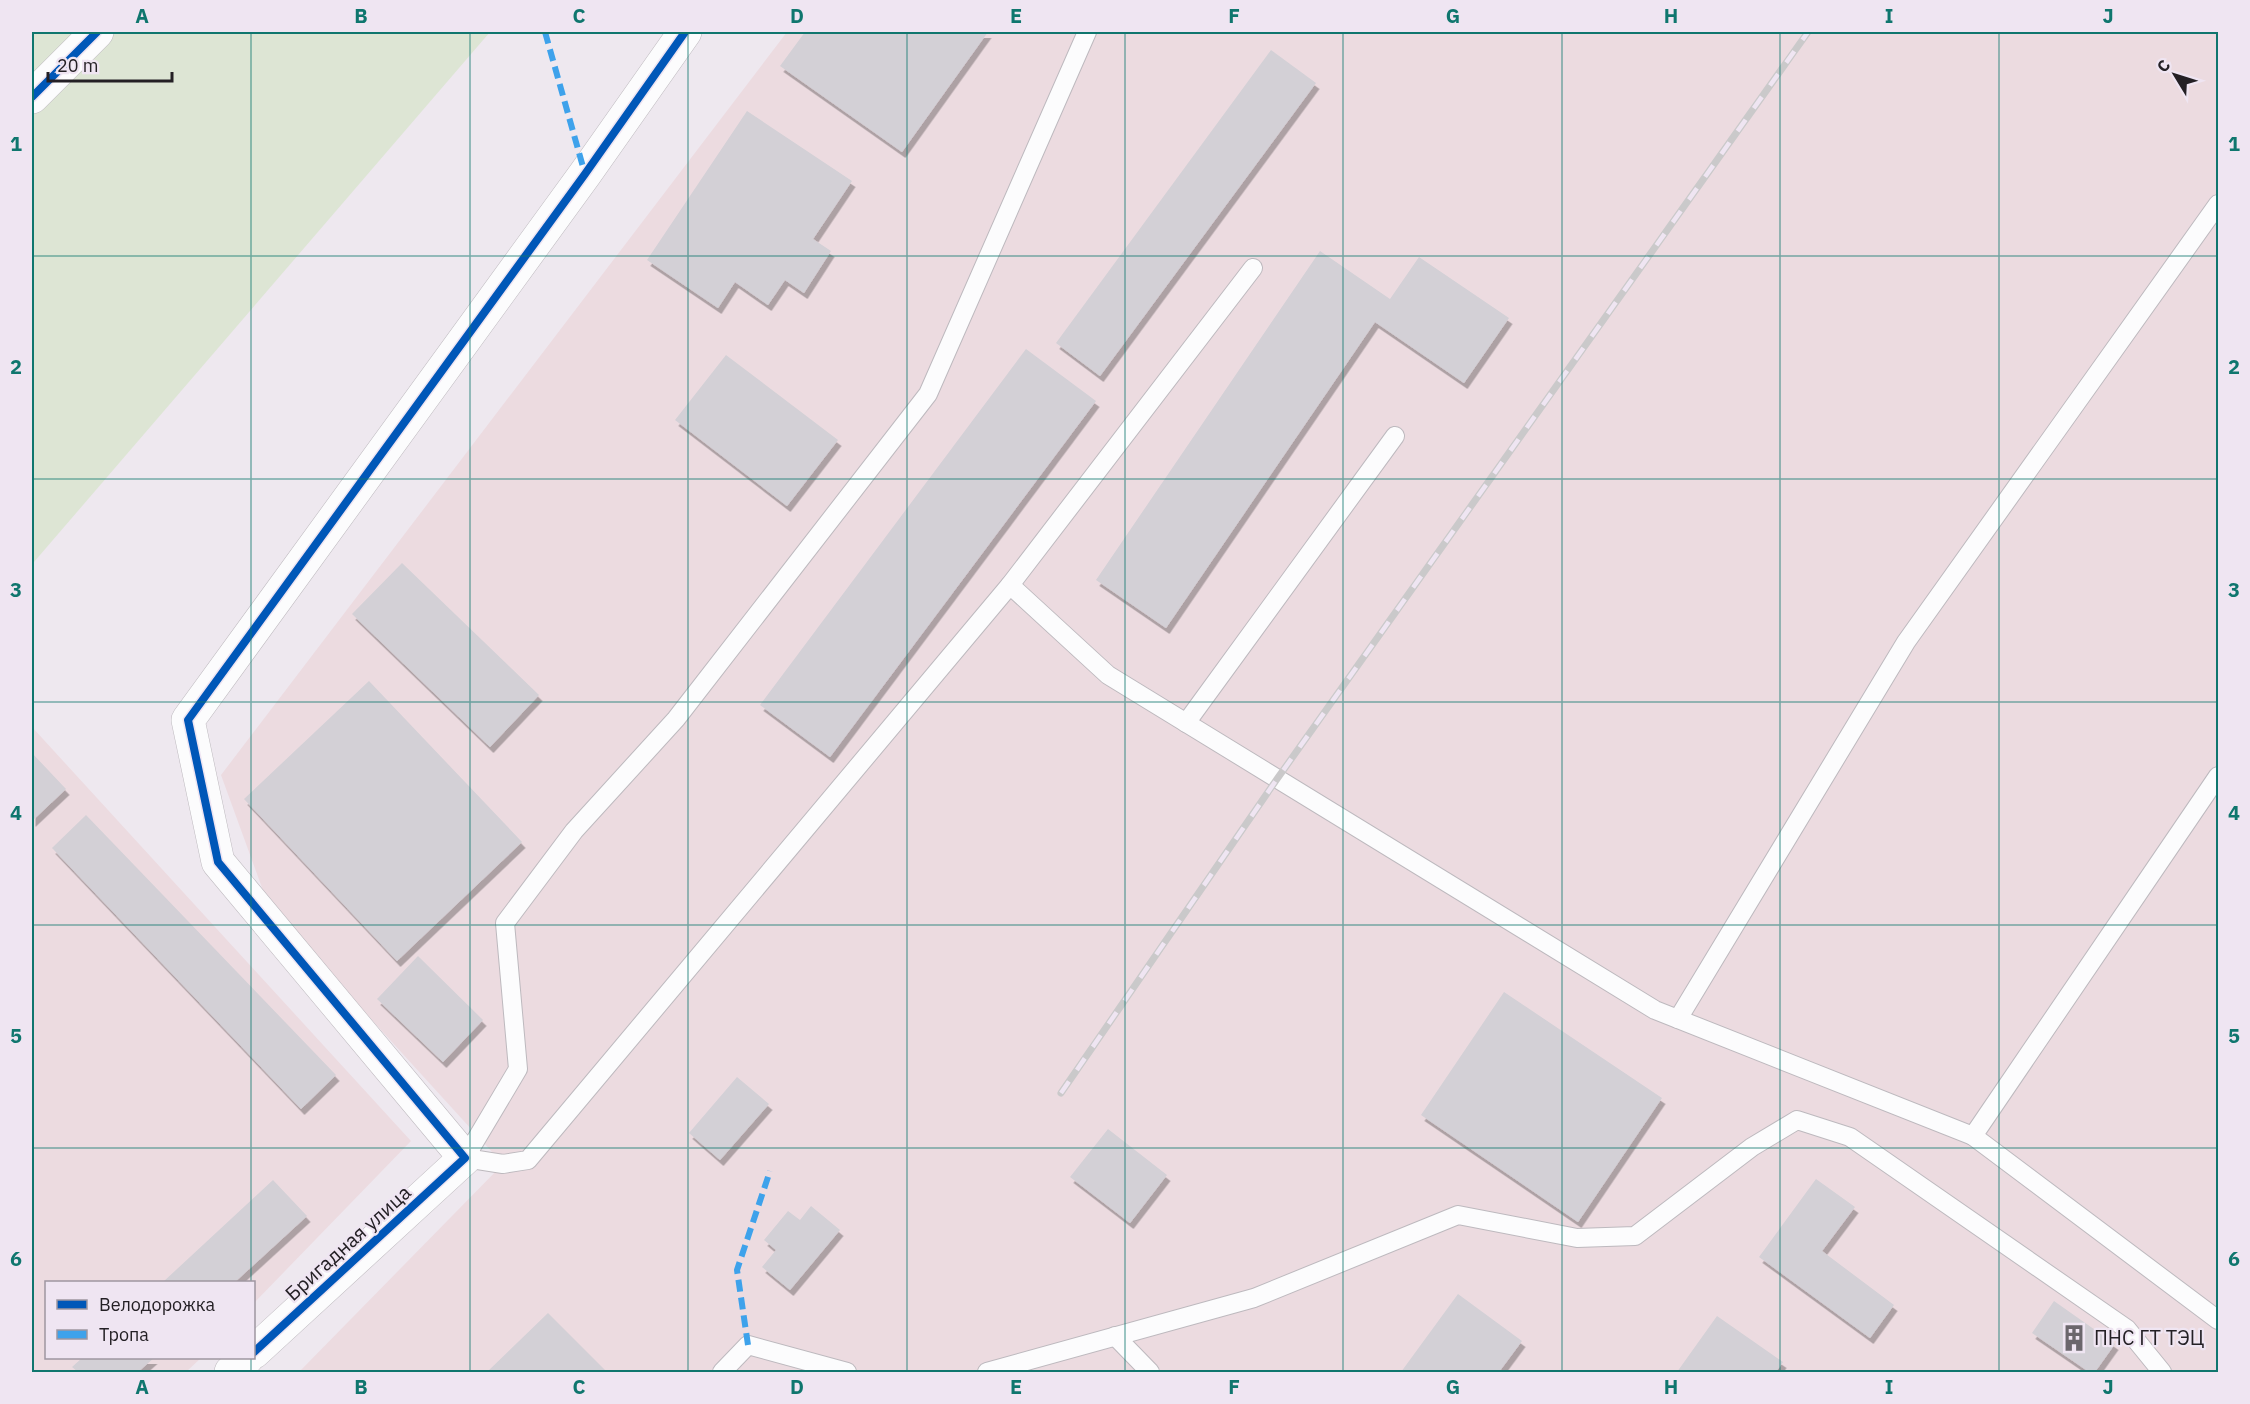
<svg xmlns="http://www.w3.org/2000/svg" width="2250" height="1404" font-family="'IBM Plex Sans',sans-serif">
  <style>
    .industrial { fill: #ecdbe0 }
    .green { fill: #dde5d4 }
    .building { fill: #d3d0d6; filter: url(#shadow) }
    .lines { fill: none; stroke-linecap: round; stroke-linejoin: round }
    .lane-casing { stroke: #bdb9be; stroke-width: 20 }
    .street-casing { stroke: #bdb9be; stroke-width: 34 }
    .lane { stroke: #fcfcfd; stroke-width: 18 }
    .street { stroke: #fcfcfd; stroke-width: 33 }
    .rail-casing { stroke: #cac9ca; stroke-width: 7 }
    .rail { stroke: #efe5f2; stroke-width: 4.5; stroke-dasharray: 14; stroke-linecap: butt }
    .quiet { stroke: #3ea2eb; stroke-width: 6; stroke-dasharray: 12 6; stroke-linecap: butt }
    .cycleway-casing { stroke: #efe5f2; stroke-width: 11 }
    .cycleway { stroke: #0057b8; stroke-width: 8 }
    .grid { fill: none; stroke: #0f766e; stroke-width: 1.5; stroke-opacity: 0.55 }
    .labels { text-anchor: middle; stroke-width: 4.5; stroke-linejoin: round; paint-order: stroke }
    .street-label { font-size: 20px; fill: #242025; stroke: #efe5f2 }
    .poi-label { font-size: 20px; fill: #242025; stroke: #efe5f2; text-anchor: start }
    .neatline { fill: none; stroke: #0f766e; stroke-width: 2 }
    .grid-label { font-size: 20px; text-anchor: middle; font-weight: bold; fill: #0f766e }
  </style>
  <defs>
    <filter id="shadow"><feDropShadow dx="3.5" dy="6" stdDeviation="0" flood-color="#0004"/></filter>
  </defs>
  <rect width="100%" height="100%" fill="#eee8ef"/>
  <!-- industrial -->
  <g class="industrial">
    <polygon points="787,32 2218,32 2218,1372 299,1372 503,1164 269,907 221,775"/>
    <polygon points="32,727 411,1141 254,1303 254,1282 46,1282 46,1358 201,1358 186,1372 32,1372"/>
  </g>
  <!-- green -->
  <polygon class="green" points="32,32 490,32 34,562 32,560"/>
  <!-- building -->
  <g class="building">
    <polygon points="805,32 988,32 902,152 780,66"/>
    <polygon points="1271,50 1316,83 1100,376 1056,343"/>
    <polygon points="747,111 852,181 813,239 831,251 804,293 785,280 768,305 735,282 718,308 647,260"/>
    <polygon points="1320,251 1390,299 1419,257 1509,318 1464,383 1375,322 1166,628 1096,580"/>
    <polygon points="1026,349 1096,401 830,757 760,705"/>
    <polygon points="726,355 838,440 787,506 675,420"/>
    <polygon points="402,563 539,695 490,747 352,614"/>
    <polygon points="369,681 522,842 397,961 244,799"/>
    <polygon points="32,753 66,789 32,821"/>
    <polygon points="86,815 336,1075 301,1109 52,848"/>
    <polygon points="418,956 483,1020 443,1062 377,999"/>
    <polygon points="1504,992 1662,1098 1578,1222 1421,1115"/>
    <polygon points="737,1077 769,1104 720,1160 689,1133"/>
    <polygon points="1108,1129 1167,1175 1130,1223 1070,1177"/>
    <polygon points="1816,1179 1855,1207 1822,1251 1894,1305 1870,1338 1759,1257"/>
    <polygon points="273,1180 307,1216 235,1282 163,1282"/>
    <polygon points="811,1206 840,1230 790,1290 762,1267 776,1250 764,1240 788,1211 800,1220"/>
    <polygon points="1458,1294 1522,1341 1499,1372 1401,1372"/>
    <polygon points="2054,1301 2115,1344 2095,1372 2089,1372 2032,1333"/>
    <polygon points="548,1313 607,1372 487,1372"/>
    <polygon points="1717,1316 1783,1362 1776,1372 1677,1372"/>
    <polygon points="82,1358 154,1358 138,1372 78,1372 72,1367"/>
  </g>
  <g class="lines">
    <defs>
      <g id="lane">
        <polyline points="1087,32 928,394 676,719 574,831 505,923 518,1069 465,1158 503,1164 528,1160 1010,585 1108,675 1655,1010 1973,1136"/>
        <polyline points="1010,585 1253,268"/>
        <polyline points="1186,723 1395,436"/>
        <polyline points="2218,776 1973,1136 2218,1320"/>
        <polyline points="1678,1019 1906,642 2218,204"/>
        <polyline points="1115,1336 1150,1372"/>
        <polyline points="722,1372 748,1345 847,1372"/>
        <polyline points="987,1372 1254,1298 1458,1215 1577,1238 1635,1236 1752,1147 1797,1120 1850,1137 2127,1329 2162,1372"/>
      </g>
      <g id="street">
        <polyline points="32,97 97,32"/>
        <polyline points="254,1352 465,1158 218,862 188,720 585,174 685,32"/>
        <polyline points="231,1372 247,1358"/>
      </g>
    </defs>
    <!-- lane casing -->
    <use href="#lane" class="lane-casing"/>
    <!-- street casing -->
    <use href="#street" class="street-casing"/>
    <!-- lane -->
    <use href="#lane" class="lane"/>
    <!-- street -->
    <use href="#street" class="street"/>
    <defs>
      <polyline id="rail" points="1061,1093 1277,779 1808,32"/>
    </defs>
    <!-- rail casing -->
    <use href="#rail" class="rail-casing"/>
    <!-- rail -->
    <use href="#rail" class="rail"/>
    <!-- quiet -->
    <g class="quiet">
      <polyline points="545,32 585,174"/>
      <polyline points="748,1345 737,1270 770,1171"/>
    </g>
    <defs>
      <g id="cycleway">
        <polyline points="32,97 97,32"/>
        <polyline points="254,1352 465,1158 218,862 188,720 585,174 685,32"/>
      </g>
    </defs>
    <!-- cycleway casing -->
    <use href="#cycleway" class="cycleway-casing"/>
    <!-- cycleway -->
    <use href="#cycleway" class="cycleway"/>
  </g>
  <!-- grid -->
  <path class="grid" d="M251 32V1282M470 32V1372M688 32V1372M907 32V1372M1125 32V1372M1343 32V1372M1562 32V1372M1780 32V1372M1999 32V1372M32 256H2218M32 479H2218M32 702H2218M32 925H2218M32 1148H2218M251 1358V1372"/>
  <!-- icons -->
  <defs>
    <symbol id="building-bare" viewBox="-9 -9 18 18"><path d="M-4-6H4V6H1V3H-1V6H-4ZM-2.5-4.3h1.7v1.8h-1.7ZM.8-4.3h1.7v1.8H.8ZM-2.5-1h1.7V.8h-1.7ZM.8-1h1.7V.8H.8Z" fill="#6b666c" stroke="#efe5f2" stroke-width="2.5" paint-order="stroke"/></symbol>
  </defs>
  <g fill-rule="evenodd">
    <use href="#building-bare" x="2055" y="1319" width="38" height="38"/>
  </g>
  <g class="labels">
    <!-- street labels -->
    <g class="street-label">
      <text transform="translate(348 1243) rotate(-42)" y="7">Бригадная улица</text>
    </g>
    <!-- poi labels -->
    <g class="poi-label">
      <text x="2094" y="1345">ПНС ГТ ТЭЦ</text>
    </g>
  </g>
  <!-- border -->
  <rect width="2250" height="1404" fill="none" stroke="#efe5f2" stroke-width="66"/>
  <!-- legend -->
  <rect x="45" y="1281" width="210" height="78" fill="#efe5f2" stroke="#9e96a0" stroke-width="1.5"/>
  <rect x="57" y="1300" width="30" height="9" fill="#0057b8" stroke="#9e96a0" stroke-width="1.5"/>
  <text x="99" y="1311" font-size="18" fill="#242025">Велодорожка</text>
  <rect x="57" y="1330" width="30" height="9" fill="#3ea2eb" stroke="#9e96a0" stroke-width="1.5"/>
  <text x="99" y="1341" font-size="18" fill="#242025">Тропа</text>
  <!-- north arrow -->
  <g transform="translate(2175 75) rotate(308)" stroke="#efe5f2" stroke-width="4.5" paint-order="stroke">
  <path d="M0-4.5L10 22L0 15L-10 22Z" fill="#242025"/>
  <text y="-9" font-size="16" font-weight="bold" text-anchor="middle" fill="#242025">С</text>
  </g>
  <!-- scale -->
  <path d="M48 72v9h124v-9" fill="none" stroke="#242025" stroke-width="3"/>
  <text x="57" y="72" font-size="18" fill="#242025" stroke="#efe5f2" stroke-width="4.5" paint-order="stroke">20 m</text>
  <rect x="33" y="33" width="2184" height="1338" class="neatline"/>
  <g class="grid-label">
    <text x="142" y="23">A</text>
    <text x="361" y="23">B</text>
    <text x="579" y="23">C</text>
    <text x="797" y="23">D</text>
    <text x="1016" y="23">E</text>
    <text x="1234" y="23">F</text>
    <text x="1453" y="23">G</text>
    <text x="1671" y="23">H</text>
    <text x="1889" y="23">I</text>
    <text x="2108" y="23">J</text>
    <text x="16" y="151">1</text>
    <text x="2234" y="151">1</text>
    <text x="16" y="374">2</text>
    <text x="2234" y="374">2</text>
    <text x="16" y="597">3</text>
    <text x="2234" y="597">3</text>
    <text x="16" y="820">4</text>
    <text x="2234" y="820">4</text>
    <text x="16" y="1043">5</text>
    <text x="2234" y="1043">5</text>
    <text x="16" y="1266">6</text>
    <text x="2234" y="1266">6</text>
    <text x="142" y="1394">A</text>
    <text x="361" y="1394">B</text>
    <text x="579" y="1394">C</text>
    <text x="797" y="1394">D</text>
    <text x="1016" y="1394">E</text>
    <text x="1234" y="1394">F</text>
    <text x="1453" y="1394">G</text>
    <text x="1671" y="1394">H</text>
    <text x="1889" y="1394">I</text>
    <text x="2108" y="1394">J</text>
  </g>
</svg>
